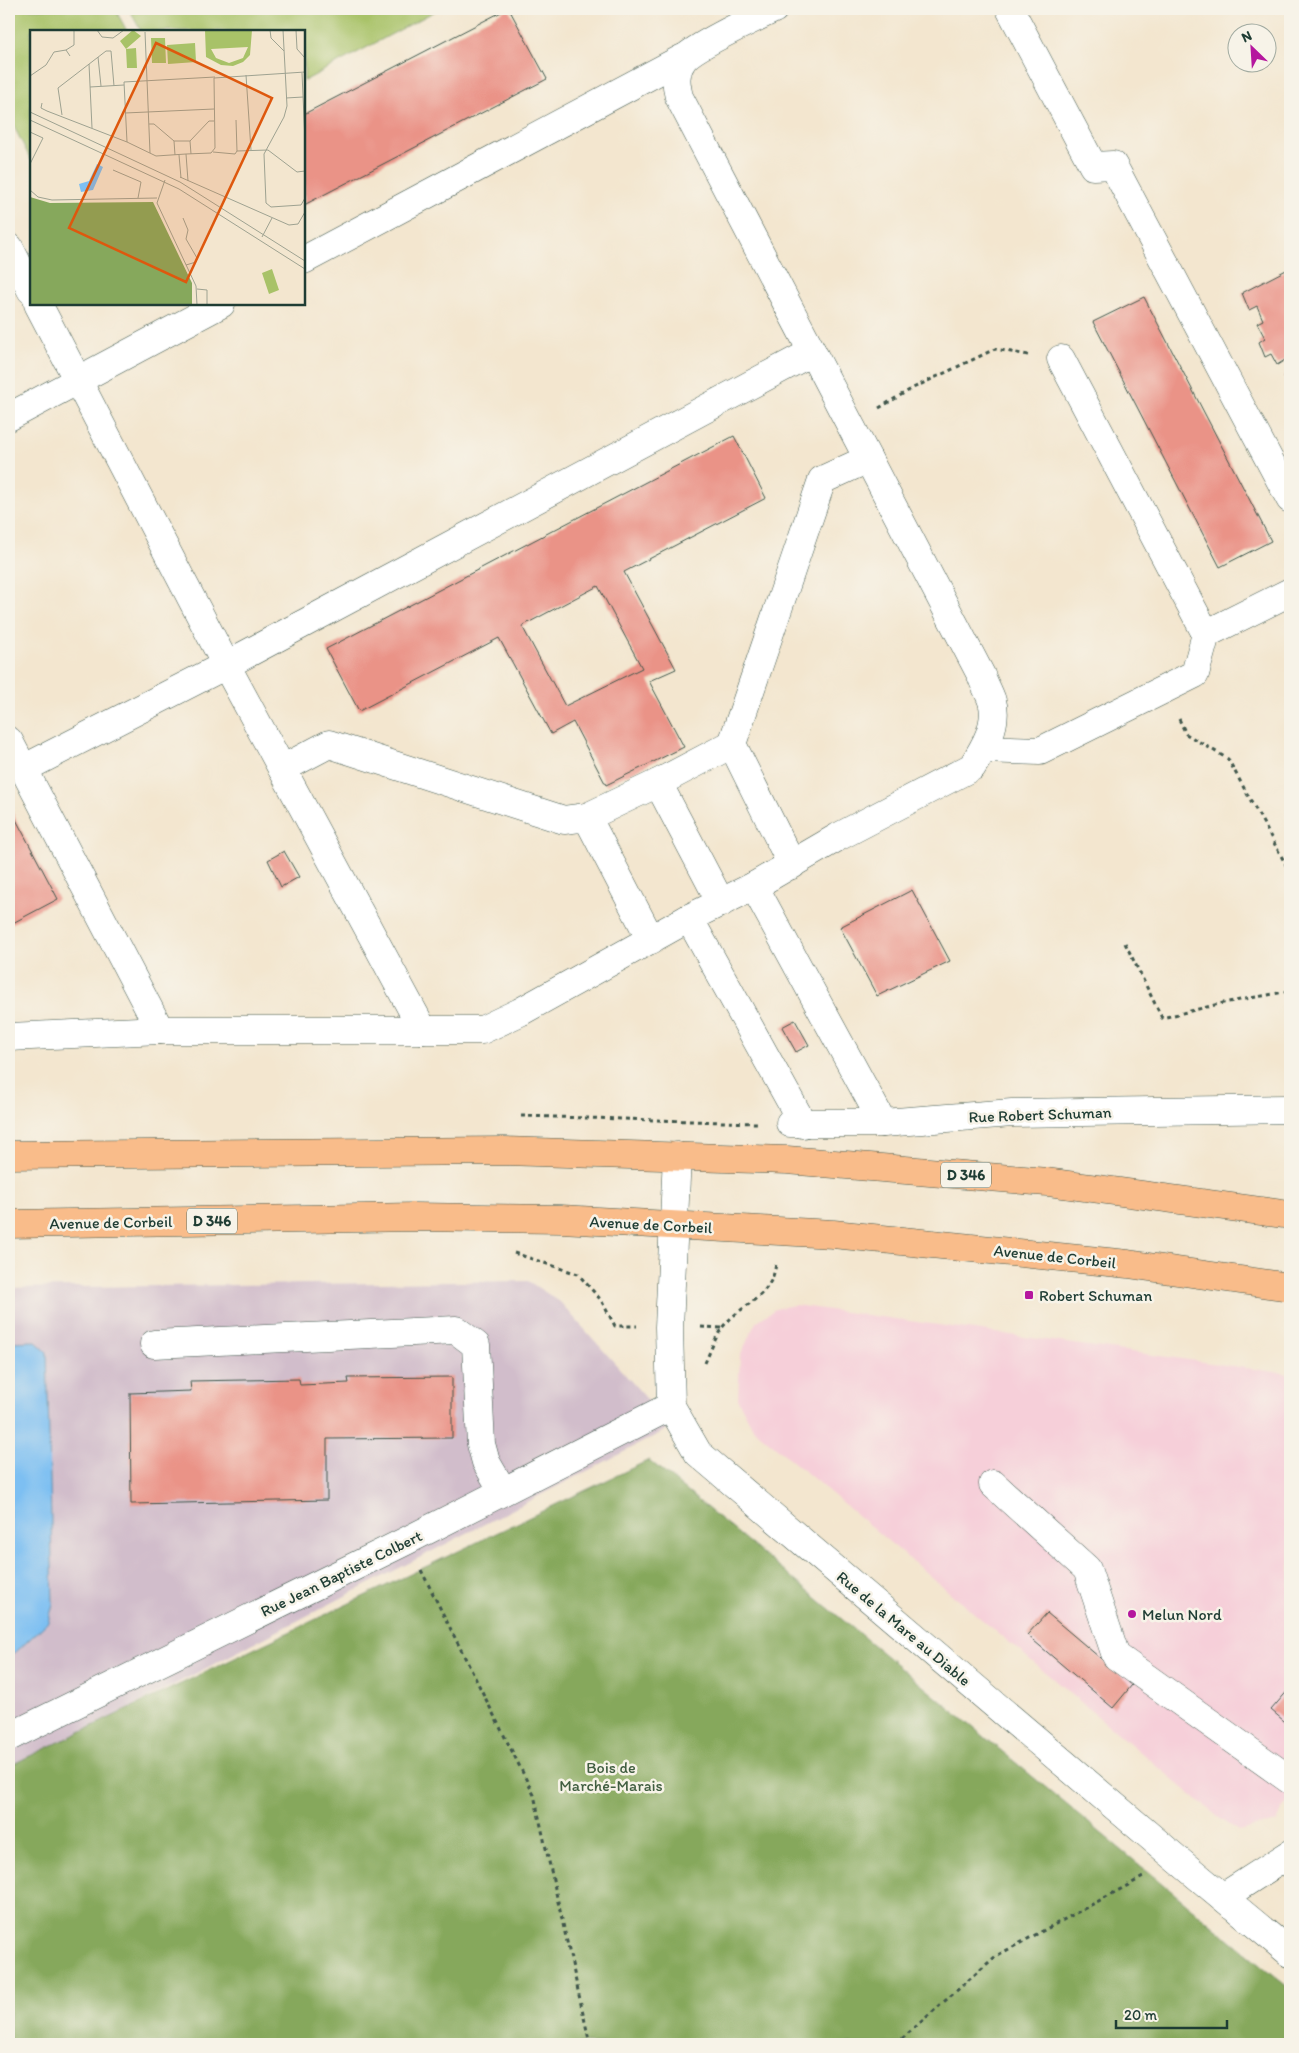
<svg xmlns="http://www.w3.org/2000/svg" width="1299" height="2053" font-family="Itim,sans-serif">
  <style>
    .built { fill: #f6cfd9 }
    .industrial { fill: #d1bdcb }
    .green { fill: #a8c268; stroke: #64804e }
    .forest { fill: #86a85c; stroke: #527248 }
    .water { fill: #7dbff2; stroke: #4e7e93 }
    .building { fill: #ea9387; fill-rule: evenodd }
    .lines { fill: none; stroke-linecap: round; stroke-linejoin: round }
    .minor-casing { stroke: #3f564b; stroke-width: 29 }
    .major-casing { stroke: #3f564b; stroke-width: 29 }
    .path { stroke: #3f564b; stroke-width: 3; stroke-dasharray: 4 4; stroke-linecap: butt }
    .minor { stroke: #fff; stroke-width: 28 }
    .major { stroke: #f9bc8a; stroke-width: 28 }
    .poi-dot { fill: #b5179e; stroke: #f7f3e8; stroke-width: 2 }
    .labels { text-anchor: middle; stroke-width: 5; stroke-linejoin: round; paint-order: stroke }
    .shield { fill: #f7f3e8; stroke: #60746a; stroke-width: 1 }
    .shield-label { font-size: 15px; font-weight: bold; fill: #1f3d34 }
    .street-label { font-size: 16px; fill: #1f3d34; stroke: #f7f3e8 }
    .poi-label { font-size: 16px; fill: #1f3d34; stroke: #f7f3e8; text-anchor: start }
    .park-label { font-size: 16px; fill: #415e41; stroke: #f7f3e8 }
    .inset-road { fill: none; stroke: #9ea291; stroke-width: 1 }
    .view { fill: #de580e; fill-opacity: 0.15; stroke: #de580e; stroke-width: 2.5 }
    .inset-edge { fill: none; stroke: #1f3d34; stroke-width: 2.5 }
  </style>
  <rect width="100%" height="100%" fill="#f7f3e8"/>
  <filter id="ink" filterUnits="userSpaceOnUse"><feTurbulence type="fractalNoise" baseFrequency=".02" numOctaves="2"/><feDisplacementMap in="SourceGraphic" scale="10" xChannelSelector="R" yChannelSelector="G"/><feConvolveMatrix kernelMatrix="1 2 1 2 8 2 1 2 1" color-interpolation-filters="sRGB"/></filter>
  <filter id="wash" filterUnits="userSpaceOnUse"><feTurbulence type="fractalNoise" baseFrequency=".0096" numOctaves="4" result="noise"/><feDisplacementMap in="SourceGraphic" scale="20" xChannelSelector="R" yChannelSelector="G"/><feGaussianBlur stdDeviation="1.12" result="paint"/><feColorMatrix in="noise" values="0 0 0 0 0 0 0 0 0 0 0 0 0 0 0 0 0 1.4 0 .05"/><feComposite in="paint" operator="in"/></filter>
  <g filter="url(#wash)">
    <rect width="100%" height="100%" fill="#f3e6cf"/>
    <!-- built -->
    <polygon class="built" points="794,1305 1290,1374 1290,1799 1282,1810 1277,1822 1238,1831 1218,1817 753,1428 738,1400 740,1356 756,1322 775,1309"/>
    <!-- industrial -->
    <polygon class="industrial" points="528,1281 560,1302 672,1427 9,1770 9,1288"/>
    <!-- green -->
    <g class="green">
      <polygon points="9,9 115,9 127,31 31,31 31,160 9,117"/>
      <polygon points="129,9 439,9 304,81 304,31 141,31"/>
    </g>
    <!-- forest -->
    <polygon class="forest" points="649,1460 1290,1989 1290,2044 9,2044 9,1766"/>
    <!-- water -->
    <polygon class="water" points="35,1341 47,1352 53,1605 48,1622 16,1652 9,1655 9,1342"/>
    <g id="blocks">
      <!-- building -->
      <g class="building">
        <polygon points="507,9 509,9 547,79 304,205 304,114"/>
        <polygon points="1290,268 1290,370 1285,360 1277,365 1271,354 1265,357 1259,342 1265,338 1257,323 1263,320 1257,306 1249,310 1242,293"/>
        <polygon points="1144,297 1271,541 1220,567 1093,322"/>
        <polygon points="1290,372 1290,390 1284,376"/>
        <path d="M734 436 766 498 624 572 676 669 649 681 684 747 606 785 573 722 551 734 499 638 359 711 326 649ZM598 586 642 668 565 706 522 626Z"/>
        <polygon points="12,812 58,899 9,925 9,814"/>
        <polygon points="284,851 299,877 281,887 268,860"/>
        <polygon points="912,890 950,961 877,996 840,927"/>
        <polygon points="795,1020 809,1045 796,1052 782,1027"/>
        <polygon points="452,1377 452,1438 327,1439 327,1500 131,1504 130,1393 191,1391 190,1381 299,1379 300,1385 349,1383 348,1378"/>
        <polygon points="1047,1613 1132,1685 1113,1708 1027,1635"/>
        <polygon points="1290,1688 1290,1726 1271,1710"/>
      </g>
    </g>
  </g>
  <g filter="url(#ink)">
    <use href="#blocks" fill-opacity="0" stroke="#3f564b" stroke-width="1"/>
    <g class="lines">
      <defs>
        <g id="minor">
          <path d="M774 9C757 17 691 48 683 60 674 72 676 84 679 97L981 675C984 684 989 692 992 701 999 724 984 748 972 767L838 837 754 886 883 1123"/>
          <polyline points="1010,9 1093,166 1113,165 1290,499"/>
          <polyline points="9,247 31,290"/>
          <polyline points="304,260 683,58"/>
          <polyline points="38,304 226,665 423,1030"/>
          <polyline points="1061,359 1206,634 1290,592"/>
          <polyline points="9,417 221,304"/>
          <polyline points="9,741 160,1030 482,1030 520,1012 689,918 754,886"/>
          <polyline points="984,749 1040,751 1195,674 1206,634"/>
          <polyline points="23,769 226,665 812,352"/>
          <polyline points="282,769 329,744 564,820 587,817 651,940"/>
          <polyline points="658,783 721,903"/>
          <polyline points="587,817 658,783 732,744"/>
          <polyline points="792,865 732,744 822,480 868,459"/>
          <polyline points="689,918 803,1124"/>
          <polyline points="9,1037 160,1030"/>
          <polyline points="790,1123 883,1123 1012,1113 1290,1109"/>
          <polyline points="677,1156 669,1327 671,1406 698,1453 1178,1860 1290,1953"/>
          <polyline points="154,1344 456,1330 476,1345 481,1444 486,1462 503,1491"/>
          <polyline points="993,1484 1087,1569 1116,1656 1290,1780"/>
          <polyline points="9,1737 406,1541 671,1406"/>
          <polyline points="1223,1897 1290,1854"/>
        </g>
        <g id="major">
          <polyline points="9,1155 504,1151 787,1160 1047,1182 1290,1215"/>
          <polyline points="9,1224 415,1217 561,1219 833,1234 1128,1264 1290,1287"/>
        </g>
      </defs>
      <!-- minor casing -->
      <use href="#minor" class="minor-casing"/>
      <!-- major casing -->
      <use href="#major" class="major-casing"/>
      <!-- path -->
      <g class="path">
        <polyline points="879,408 913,388 995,349 1028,355"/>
        <polyline points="1179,719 1186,734 1228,759 1290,872"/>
        <polyline points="1125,943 1162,1018 1223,1003 1290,991"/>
        <polyline points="521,1116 757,1123"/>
        <polyline points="514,1253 578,1274 601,1300 615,1326 637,1326"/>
        <polyline points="701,1327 723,1328"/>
        <path d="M705 1363C710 1352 715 1338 722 1328 741 1303 772 1299 776 1263"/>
        <polyline points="421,1570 534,1795 590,2044"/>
        <polyline points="896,2044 996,1956 1145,1876"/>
      </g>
      <!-- minor -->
      <use href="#minor" class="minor"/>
      <!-- major -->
      <use href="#major" class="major"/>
    </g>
  </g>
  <!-- markers -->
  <g class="poi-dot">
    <rect x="1024" y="1290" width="10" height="10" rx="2.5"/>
    <circle cx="1132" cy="1614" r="5"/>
  </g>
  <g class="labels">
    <!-- shield labels -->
    <g class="shield">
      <rect x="941" y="1162.5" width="50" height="25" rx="4"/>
      <rect x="187" y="1208.5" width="50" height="25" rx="4"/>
    </g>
    <g class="shield-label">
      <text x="966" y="1180">D 346</text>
      <text x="212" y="1226">D 346</text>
    </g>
    <!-- street labels -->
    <g class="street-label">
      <text transform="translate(1040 1114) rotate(-2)" y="6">Rue Robert Schuman</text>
      <text transform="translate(111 1222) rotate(-1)" y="6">Avenue de Corbeil</text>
      <text transform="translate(651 1224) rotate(3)" y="6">Avenue de Corbeil</text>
      <text transform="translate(1055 1256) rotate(6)" y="6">Avenue de Corbeil</text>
      <text transform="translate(341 1573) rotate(-26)" y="6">Rue Jean Baptiste Colbert</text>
      <text transform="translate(904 1628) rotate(40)" y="6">Rue de la Mare au Diable</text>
    </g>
    <!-- poi labels -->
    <g class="poi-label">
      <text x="1039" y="1301">Robert Schuman</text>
      <text x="1142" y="1620">Melun Nord</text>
    </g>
    <!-- park labels -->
    <g class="park-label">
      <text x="611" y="1773">Bois de<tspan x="611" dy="18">Marché-Marais</tspan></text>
    </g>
  </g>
  <!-- overview -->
  <g transform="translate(30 30)">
    <rect width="275" height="275" fill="#f3e6cf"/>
    <path d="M103 0 111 6 96 19 106 18 107 38H97L96 19 90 11ZM175 0H222L220 25 213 32 203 36 191 35 176 27ZM218 17 213 28 199 33 186 28 181 19ZM121 8H135L136 33H122ZM165 13 166 32 138 34 137 15ZM242 239 249 260 239 264 232 243Z" fill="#a8c268" fill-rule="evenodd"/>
    <path d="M0 167 20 173 123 172 162 253V275H0Z" fill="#86a85c"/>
    <path d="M67 134 73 137 63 160 51 162 49 154 59 151Z" fill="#7dbff2"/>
    <path class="inset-road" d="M67 0 72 7 83 8 94 0M240 0 241 8 254 21M253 0 257 76 254 87 234 124 236 173 241 177 271 175 275 168M266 0 267 19 275 28M115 2 120 123M36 20 44 15V0M68 27 71 56M59 34 62 98M272 43 275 111M216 45 221 120M0 46 16 35 24 22 36 20 40 26M60 57 94 55M256 68 273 67M12 73 11 78 17 81 97 112M0 82 150 152 275 231M95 83 184 79M32 85 28 58 76 21H81L84 56M0 90 149 159 275 239M206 90 207 121 238 120 267 142 275 141M119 94H124L144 111 145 125M0 102 13 108 0 134M144 111H160M183 122 205 124 207 121M156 124 126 126 97 112 94 52 185 47M161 124 160 111 179 91H184M149 125 151 148M83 140 111 152 108 168M150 147 259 195 268 194 275 182M135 150 127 173 166 256 167 275M158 151 156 124 181 123 185 118 184 48 275 42M0 160 8 167 22 170 127 168M153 188 158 200 156 209 167 228 166 232 156 235M232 207 242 188M167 259 177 260V275"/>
    <path class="view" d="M126 13 242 68 156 252 39 198Z"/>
    <rect width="275" height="275" class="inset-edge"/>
  </g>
  <!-- margin -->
  <rect width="1299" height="2053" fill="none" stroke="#f7f3e8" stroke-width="30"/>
  <!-- north arrow -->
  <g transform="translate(1252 48) rotate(335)"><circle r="24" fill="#f7f3e8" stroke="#a1aaa0"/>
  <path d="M0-4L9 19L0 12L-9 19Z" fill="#b5179e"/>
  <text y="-8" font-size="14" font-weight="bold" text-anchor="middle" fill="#1f3d34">N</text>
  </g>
  <!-- scale -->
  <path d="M1116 2020v8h111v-8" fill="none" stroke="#1f3d34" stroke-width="2.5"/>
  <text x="1124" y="2020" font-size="15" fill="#1f3d34" stroke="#f7f3e8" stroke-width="4" paint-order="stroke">20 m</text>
</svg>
